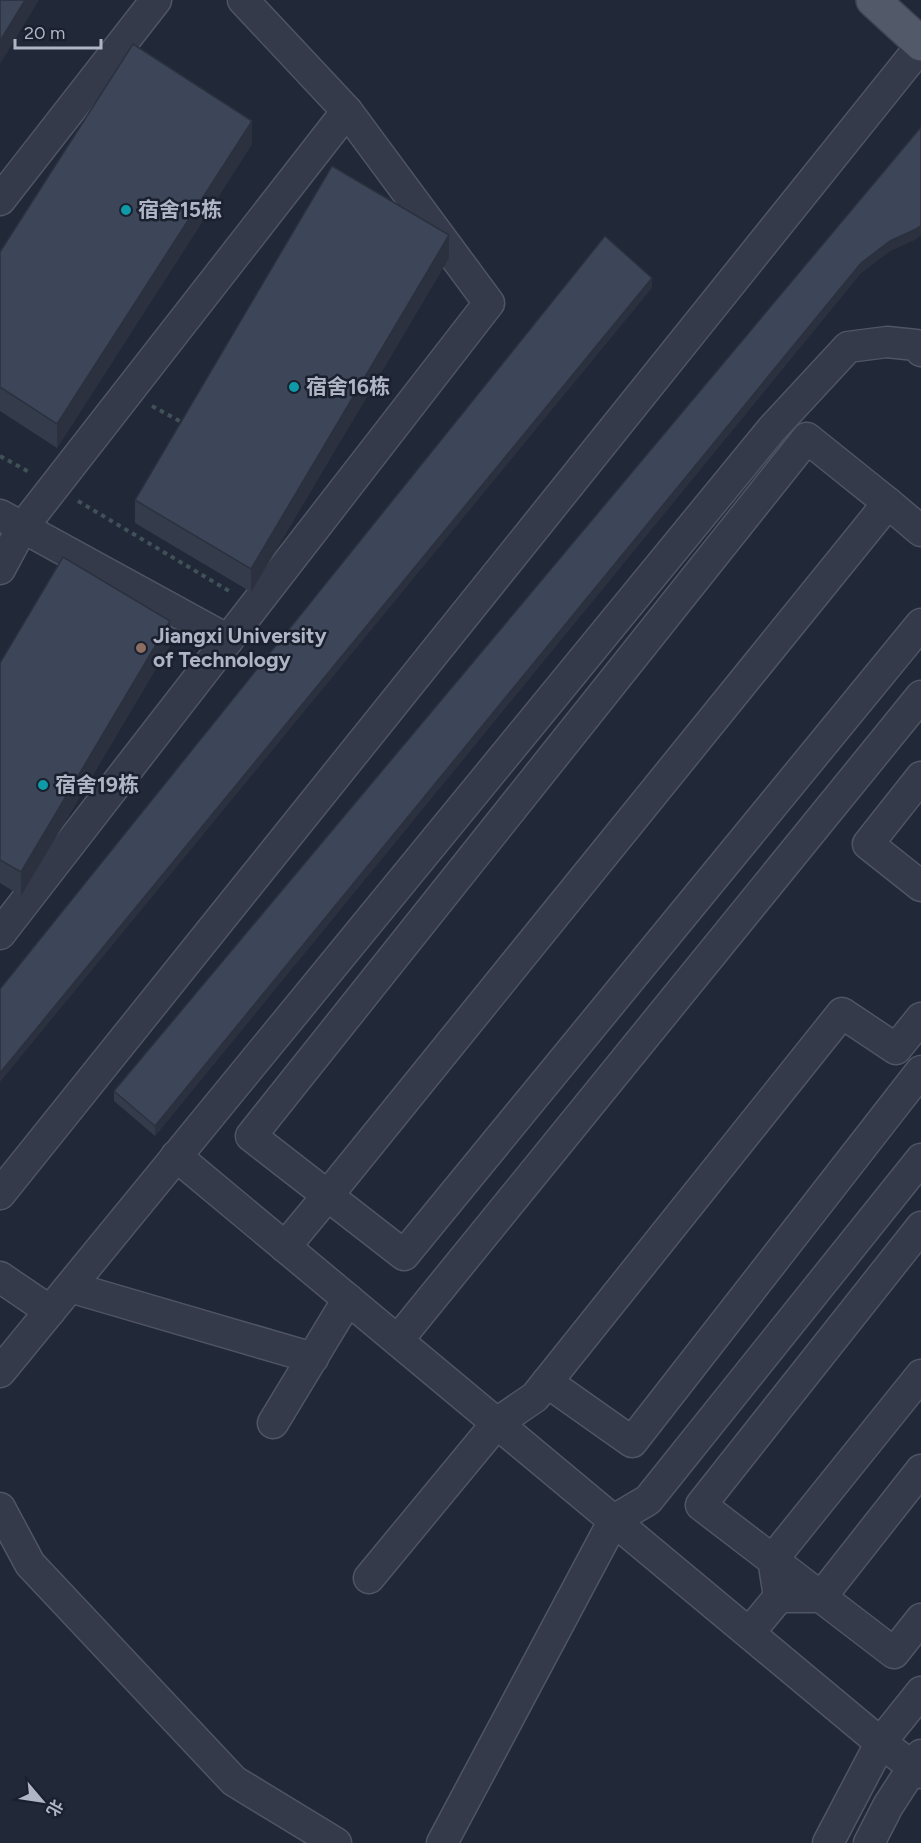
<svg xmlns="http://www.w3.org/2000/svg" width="921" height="1843" font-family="Figtree,'Noto Sans SC',sans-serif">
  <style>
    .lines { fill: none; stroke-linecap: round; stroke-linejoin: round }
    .minor-casing { stroke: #4f5563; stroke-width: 33 }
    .major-casing { stroke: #3e4452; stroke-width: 36 }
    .path { stroke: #405157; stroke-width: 4; stroke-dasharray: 4.5 4.5; stroke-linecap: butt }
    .minor { stroke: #343a49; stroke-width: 30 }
    .major { stroke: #525969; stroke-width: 33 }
    .wall { fill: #343c4c }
    .shaded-wall { fill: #2b313e }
    .building { fill: #3d4658; stroke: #2b313e; stroke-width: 1.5 }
    .culture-dot { fill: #0f9aa8; stroke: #1a202d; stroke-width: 2 }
    .education-dot { fill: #8d6e63; stroke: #1a202d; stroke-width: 2 }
    .labels { text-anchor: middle; stroke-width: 5; stroke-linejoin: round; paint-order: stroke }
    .poi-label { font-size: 21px; font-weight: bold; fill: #afb5c5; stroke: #1a202d; text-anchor: start }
  </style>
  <rect width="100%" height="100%" fill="#212838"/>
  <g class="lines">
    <defs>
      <g id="minor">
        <polyline points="0,200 156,0"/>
        <polyline points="888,503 921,531"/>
        <polyline points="0,515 228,640"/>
        <polyline points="0,569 22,528 347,111"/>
        <polyline points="921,777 868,844 921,886"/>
        <polyline points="0,934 489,303 347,111 243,0"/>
        <polyline points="176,1156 876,1739 921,1773"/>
        <polyline points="0,1194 921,46"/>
        <polyline points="921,1227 701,1505 894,1653 921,1619"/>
        <polyline points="285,1247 328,1195 888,503 807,438 251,1136 404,1255 921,624"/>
        <polyline points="0,1277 50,1311"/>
        <polyline points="70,1287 313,1358"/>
        <polyline points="398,1340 921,696"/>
        <polyline points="0,1372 772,429 848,347 887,342 916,345 921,351"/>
        <polyline points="547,1382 632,1442 921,1071"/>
        <polyline points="273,1423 348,1299"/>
        <polyline points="0,1508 30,1564 234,1781 336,1843"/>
        <polyline points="369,1578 497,1423 535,1397 842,1013 896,1049 921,1018"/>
        <polyline points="779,1597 773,1559 921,1375"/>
        <polyline points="749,1633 779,1597 821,1597 921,1470"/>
        <polyline points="442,1843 614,1520 648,1500 921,1159"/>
        <polyline points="828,1843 881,1742 921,1692"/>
        <polyline points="869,1843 888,1806 921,1755"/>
      </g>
      <polyline id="major" points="873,0 921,44"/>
    </defs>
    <!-- minor casing -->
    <use href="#minor" class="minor-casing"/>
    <!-- major casing -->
    <use href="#major" class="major-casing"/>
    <!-- path -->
    <g class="path">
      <polyline points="152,406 185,424"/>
      <polyline points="0,456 31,473"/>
      <polyline points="78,501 229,591"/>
    </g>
    <!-- minor -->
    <use href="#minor" class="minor"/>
    <!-- major -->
    <use href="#major" class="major"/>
  </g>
  <!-- wall -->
  <g class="wall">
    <polygon points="921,127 921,235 916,239 890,251 861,273 155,1136 114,1101 114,1091"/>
    <polygon points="252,144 57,448 0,411 0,252"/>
    <polygon points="449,258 251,592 135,523 135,500"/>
    <polygon points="170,645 21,896 0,883 0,663"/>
  </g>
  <!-- shaded-wall -->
  <g class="shaded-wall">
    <polygon points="25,0 39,0 0,64 0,41"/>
    <polygon points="252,121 252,144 57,448 57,424"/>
    <polygon points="921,226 921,235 916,239 890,251 861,273 155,1136 155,1126 861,263 890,241"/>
    <polygon points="449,235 449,258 251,592 251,569"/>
    <polygon points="652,278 652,288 0,1082 0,1073"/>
    <polygon points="170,621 170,645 21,896 21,872"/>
  </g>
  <!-- building -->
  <g class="building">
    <polygon points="0,0 25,0 0,41"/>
    <polygon points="133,44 252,121 57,424 0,387 0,252"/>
    <polygon points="921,127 921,226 916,229 890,241 861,263 155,1126 114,1091"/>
    <polygon points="332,166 449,235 251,569 135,500"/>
    <polygon points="605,236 652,278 0,1073 0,989"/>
    <polygon points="63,557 170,621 21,872 0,860 0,663"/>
  </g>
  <!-- markers -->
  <g class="culture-dot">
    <circle cx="126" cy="210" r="6"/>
    <circle cx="294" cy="387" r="6"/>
    <circle cx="43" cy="785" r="6"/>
  </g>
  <circle class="education-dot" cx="141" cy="648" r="6"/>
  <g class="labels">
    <!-- poi labels -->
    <g class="poi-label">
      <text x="138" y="217">宿舍15栋</text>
      <text x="306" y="394">宿舍16栋</text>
      <text x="153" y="643">Jiangxi University<tspan x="153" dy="24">of Technology</tspan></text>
      <text x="55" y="792">宿舍19栋</text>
    </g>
  </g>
  <!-- north arrow -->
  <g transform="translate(42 1801) rotate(119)" stroke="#1a202d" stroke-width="4.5" paint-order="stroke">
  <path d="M0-4.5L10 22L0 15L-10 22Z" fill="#afb5c5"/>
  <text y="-9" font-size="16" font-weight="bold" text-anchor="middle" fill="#afb5c5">北</text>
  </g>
  <!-- scale -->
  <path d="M15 39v9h86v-9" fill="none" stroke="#afb5c5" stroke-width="3"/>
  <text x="24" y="39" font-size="18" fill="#afb5c5" stroke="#1a202d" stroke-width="4.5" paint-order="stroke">20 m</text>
</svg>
